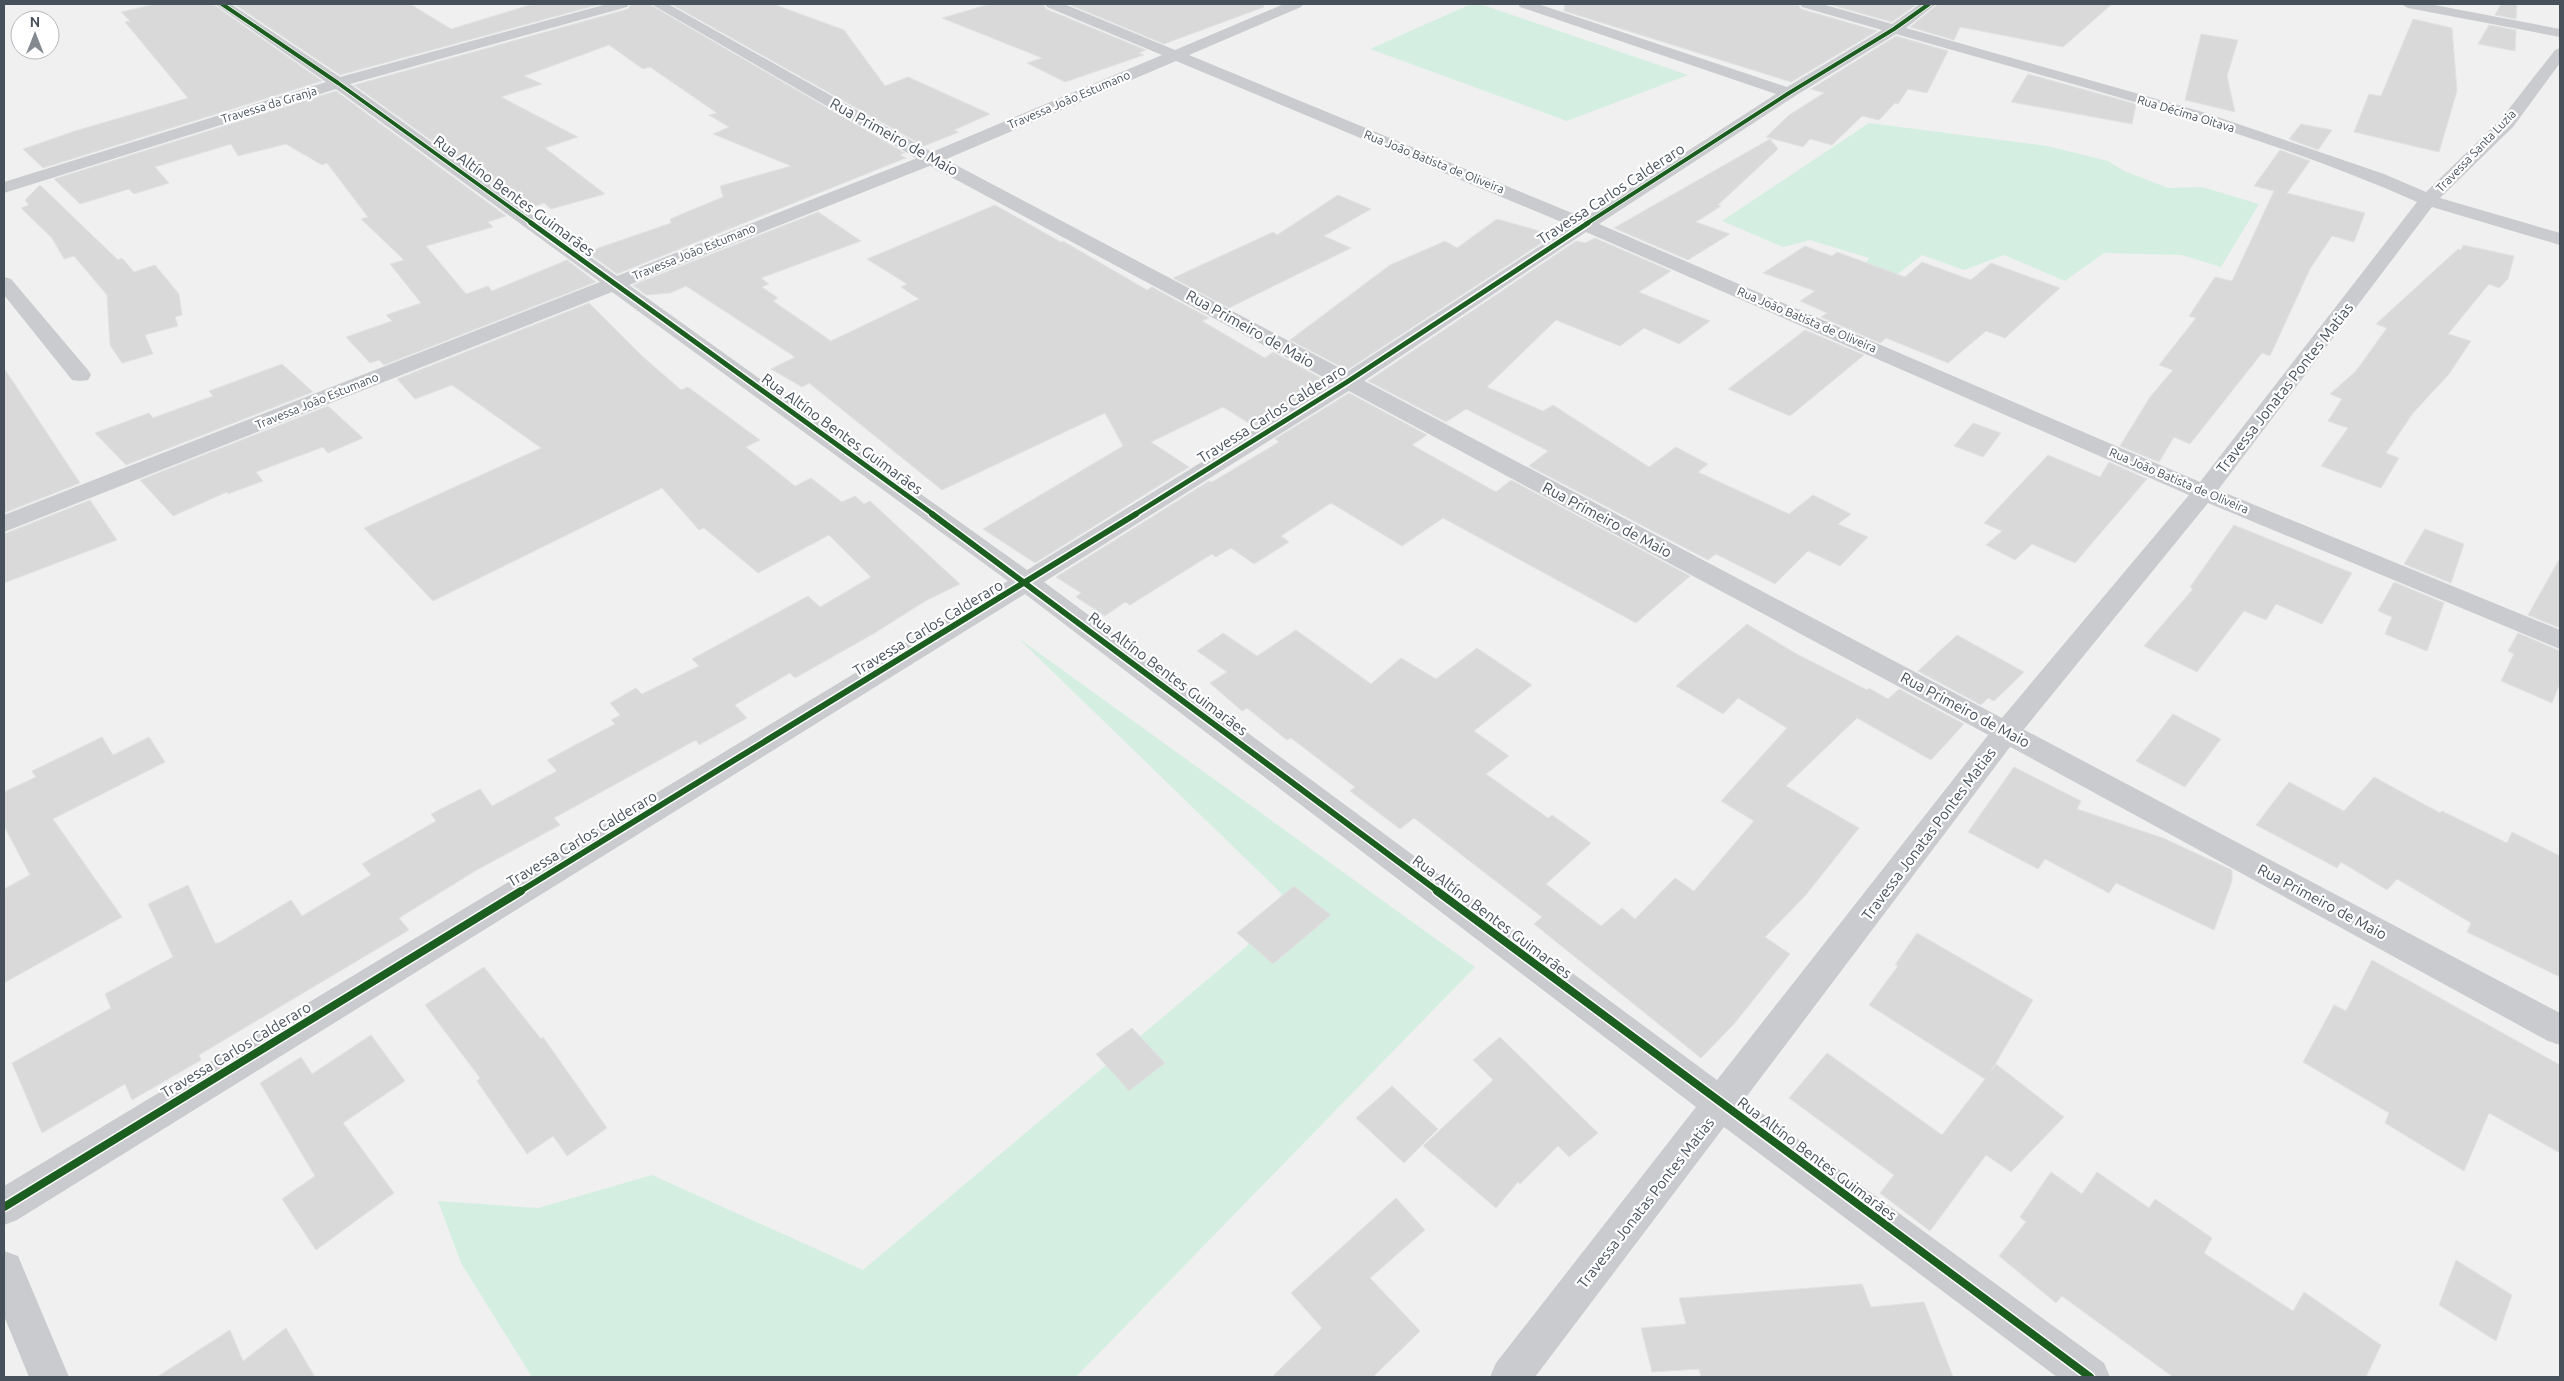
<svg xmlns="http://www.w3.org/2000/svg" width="2564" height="1381" font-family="Ubuntu,sans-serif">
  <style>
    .green { fill: #d4efe1 }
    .building { fill: #d9d9da; stroke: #e1e2e3 }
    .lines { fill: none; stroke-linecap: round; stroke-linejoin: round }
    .minor { fill: #c9cbce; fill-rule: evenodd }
    .tertiary { fill: #c9cbce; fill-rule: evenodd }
    .cycleway-far3-casing { stroke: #fff; stroke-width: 5.5 }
    .cycleway-far2-casing { stroke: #fff; stroke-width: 8 }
    .cycleway-far1-casing { stroke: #fff; stroke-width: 9 }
    .cycleway-casing { stroke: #fff; stroke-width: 11 }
    .cycleway-far3 { stroke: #1b5e20; stroke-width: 4 }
    .cycleway-far2 { stroke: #1b5e20; stroke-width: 5 }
    .cycleway-far1 { stroke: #1b5e20; stroke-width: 6 }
    .cycleway { stroke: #1b5e20; stroke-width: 8 }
    .labels { text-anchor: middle; stroke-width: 4.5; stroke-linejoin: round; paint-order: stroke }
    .far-street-label { font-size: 12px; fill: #47515c; stroke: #fff }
    .street-label { font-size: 15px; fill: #47515c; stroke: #fff }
  </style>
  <rect width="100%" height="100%" fill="#f0f0f0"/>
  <!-- green -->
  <g class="green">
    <polygon points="1471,4 1480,4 1688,75 1567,121 1370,49"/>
    <polygon points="1869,123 2047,146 2108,161 2124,171 2168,188 2202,187 2259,204 2221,267 2181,255 2104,253 2065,281 2004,255 1964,270 1922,255 1885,284 1859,275 1869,258 1810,240 1783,247 1722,221"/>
    <polygon points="1018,638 1475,967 1076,1377 532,1377 461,1263 438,1201 538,1208 652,1175 863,1270 1246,947 1282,894"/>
  </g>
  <!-- building -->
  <g class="building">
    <polygon points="156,4 213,4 322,81 43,168 23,149 75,131 188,98 125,22 130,21 121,12"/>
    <polygon points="234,4 410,4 451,29 533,4 601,4 340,75"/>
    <polygon points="631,4 649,4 905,153 900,155 906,158 617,274 587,252 671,223 670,219 723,197 720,186 791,166 713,134 729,127 709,115 717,113 650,67 643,69 609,45 524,76 542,84 501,97 578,137 545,148 605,194 551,209 544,203 527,209 354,85 628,9"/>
    <polygon points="671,4 773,4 844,30 885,86 908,77 990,114 954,130 959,132 924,146"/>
    <polygon points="990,4 1043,4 1046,9 1146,50 1139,53 1144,55 1065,82 1027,63 1042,58 942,18"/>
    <polygon points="1068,4 1263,4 1264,7 1164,44"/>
    <polygon points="1565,4 1798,4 1801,9 1877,31 1791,82 1564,11"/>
    <polygon points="1828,4 1917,4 1892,22"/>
    <polygon points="1938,4 2112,4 2063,47 1960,27 1954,40 1910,27"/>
    <polygon points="2501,4 2517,4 2516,19 2495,15"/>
    <polygon points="2413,19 2452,28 2457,91 2439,152 2354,132 2369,94 2381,96"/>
    <polygon points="2489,25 2516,30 2515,51 2478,44"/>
    <polygon points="2201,34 2238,40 2227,76 2235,112 2185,100"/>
    <polygon points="1896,36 1948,51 1927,93 1908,89 1898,104 1895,103 1879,120 1862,116 1832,145 1810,139 1803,147 1766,137 1789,115 1824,93 1811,89"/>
    <polygon points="2028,74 2136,104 2132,124 2011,102"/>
    <polygon points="336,91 506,216 488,222 493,227 426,246 466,294 488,286 492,291 567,260 596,282 384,365 379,360 370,363 346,337 392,321 386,315 421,303 390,264 404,260 361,219 368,217 327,163 322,165 286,144 238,156 231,144 155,167 169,183 134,194 129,189 80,204 54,179"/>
    <polygon points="2301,124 2332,130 2318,150 2289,139"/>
    <polygon points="1770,139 1778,149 1718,205 1721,206 1696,222 1730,234 1688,260 1614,228"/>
    <polygon points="2280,150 2310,161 2287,193 2365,213 2354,242 2332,236 2310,269 2270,356 2262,353 2190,444 2174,437 2159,462 2120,446 2150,397 2173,370 2159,365 2196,318 2189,316 2215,277 2232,281 2274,191 2254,186"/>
    <polygon points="40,185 118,260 122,258 134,272 155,265 179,294 182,315 175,317 178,326 145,335 153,354 122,363 110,345 107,295 74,256 64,259 52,238 21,208 29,205 25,200"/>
    <polygon points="1338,195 1371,209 1324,236 1351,248 1229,308 1173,278 1273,232 1277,235"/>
    <polygon points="995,205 1061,242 1063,241 1147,290 1152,287 1209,318 1202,321 1265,358 1273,352 1328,382 1255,427 1223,407 1151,442 1189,467 1035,563 983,529 1123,446 1105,413 942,490 809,383 802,387 771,369 795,357 686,286 670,293 646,295 633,285 818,212 861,241 761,278 769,284 762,287 778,298 773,301 831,341 919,299 901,287 907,284 867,259"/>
    <polygon points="1497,219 1554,235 1347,370 1290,340 1390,265 1445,241 1457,248"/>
    <polygon points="1595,238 1671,271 1639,292 1710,321 1679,344 1644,328 1620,346 1556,320 1487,387 1543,411 1553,405 1649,467 1676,447 1708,464 1698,472 1789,514 1813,495 1851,514 1838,524 1868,537 1840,566 1808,551 1775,584 1716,554 1708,560 1529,466 1548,451 1466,409 1446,422 1368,381 1576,241 1585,243"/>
    <polygon points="2463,245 2514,256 2508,279 2499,288 2489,284 2448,334 2471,341 2449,374 2413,413 2386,453 2399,458 2381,488 2321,466 2348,428 2328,421 2342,399 2330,394 2356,371 2387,328 2376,324 2458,249 2461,250"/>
    <polygon points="1805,246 1832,256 1837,252 1905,277 1922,262 1971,280 1991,263 2060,288 2005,338 1986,331 1948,363 1886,338 1880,343 1821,317 1827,313 1800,301 1815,291 1763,273"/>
    <polygon points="589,303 642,356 681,390 688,387 760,440 746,447 795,486 811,478 842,502 855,496 864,504 870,501 960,584 927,600 873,634 795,678 790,673 735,705 747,718 699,745 696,740 554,818 560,825 475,871 399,918 409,930 199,1055 201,1060 132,1100 125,1084 42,1133 12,1063 111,1008 105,994 173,957 148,904 188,885 215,943 219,943 291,900 302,916 371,875 362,864 436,821 431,814 480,789 492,806 557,771 547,760 615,724 611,720 620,715 610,703 636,688 642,694 699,666 692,659 808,596 820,607 871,577 829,535 758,573 704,528 699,530 662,488 433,601 364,528 541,448 452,385 415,399 397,379"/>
    <polygon points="1805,330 1864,355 1790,416 1728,389"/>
    <polygon points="282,364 313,392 126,465 95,433 149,413 153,418 213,396 209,391"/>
    <polygon points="4,368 80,483 4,513"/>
    <polygon points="1349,393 1427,435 1412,445 1496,492 1511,480 1690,576 1636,623 1443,518 1402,546 1331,503 1281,536 1289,542 1254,564 1231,548 1216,557 1212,554 1130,605 1125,602 1105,616 1076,597 1081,593 1056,577 1209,481 1212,482 1279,442 1275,439"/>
    <polygon points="328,406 363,438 328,453 323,447 256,472 263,481 228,494 227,492 173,516 140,480"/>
    <polygon points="1973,423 2001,433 1983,457 1954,446"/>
    <polygon points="2048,455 2100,477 2109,462 2147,479 2075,563 2032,544 2015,560 1986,545 2002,531 1984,523"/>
    <polygon points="90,500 117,540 4,583 4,534"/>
    <polygon points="2234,525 2352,573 2322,624 2276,604 2266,620 2244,611 2197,672 2144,646 2193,589 2190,587"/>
    <polygon points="2425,529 2464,544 2451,583 2404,564"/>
    <polygon points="2560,558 2560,628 2528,615"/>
    <polygon points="2394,582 2444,603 2427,651 2385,634 2392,617 2378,611"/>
    <polygon points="1747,624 1795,653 1867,690 1869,688 1888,699 1899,689 1964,724 1931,760 1857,718 1786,786 1859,828 1805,896 1765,937 1790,954 1734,1024 1701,1058 1534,924 1542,917 1414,818 1400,829 1350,791 1355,787 1291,738 1287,740 1247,708 1242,711 1210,683 1227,672 1197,651 1223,633 1257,656 1296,630 1371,684 1401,658 1436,679 1477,648 1532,685 1474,731 1509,756 1486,774 1548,818 1552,815 1591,843 1546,884 1601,926 1622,908 1635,919 1675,878 1694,891 1754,821 1721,801 1787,728 1738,698 1723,714 1676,686"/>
    <polygon points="2518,633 2560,651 2560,683 2552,703 2501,681 2514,654 2508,651"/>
    <polygon points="1957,635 2024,672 1994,701 1988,698 1981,705 1918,671"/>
    <polygon points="2173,714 2221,739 2185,787 2136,761"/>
    <polygon points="102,737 113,755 149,737 165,762 53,819 122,917 4,983 4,889 30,875 4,826 4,792 36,777 32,771"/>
    <polygon points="2014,767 2081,801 2077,809 2163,838 2232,870 2232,881 2214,930 2116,883 2109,893 2045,859 2038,869 1968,832"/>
    <polygon points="2374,777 2440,813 2442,811 2507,843 2512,832 2560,856 2560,977 2467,932 2471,923 2397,879 2387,890 2341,862 2337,868 2256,825 2289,782 2344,811"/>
    <polygon points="1294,886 1331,915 1273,964 1237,933"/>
    <polygon points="1917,933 2033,1000 1991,1071 1996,1064 2064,1117 2011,1172 1986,1155 1930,1231 1880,1193 1894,1175 1789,1098 1827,1053 1942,1135 1985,1079 1869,1005 1898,966 1895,965"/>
    <polygon points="2372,960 2560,1065 2560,1153 2489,1113 2464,1171 2385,1123 2389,1113 2303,1062 2334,1005 2346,1011"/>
    <polygon points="484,967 541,1039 543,1037 607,1128 567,1156 553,1136 527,1154 477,1081 480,1078 425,1005"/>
    <polygon points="1132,1028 1165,1063 1129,1091 1096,1054"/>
    <polygon points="371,1035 405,1081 343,1123 394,1193 316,1250 282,1199 315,1176 260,1083 301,1057 312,1074"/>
    <polygon points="1500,1037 1598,1133 1569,1157 1558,1146 1520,1184 1518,1182 1496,1208 1423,1146 1493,1080 1473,1060"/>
    <polygon points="1392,1086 1438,1129 1404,1163 1356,1118"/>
    <polygon points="2051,1172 2082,1194 2097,1172 2149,1208 2155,1199 2212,1238 2204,1253 2293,1311 2304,1292 2381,1345 2366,1377 2173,1377 2062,1296 2056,1303 1999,1256 2026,1222 2020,1217"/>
    <polygon points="1396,1198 1425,1230 1370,1278 1420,1331 1373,1377 1272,1377 1322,1328 1291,1293"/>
    <polygon points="2456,1260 2512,1295 2496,1341 2439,1305"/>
    <polygon points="1862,1284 1871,1307 1924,1302 1953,1377 1701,1377 1699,1369 1652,1372 1641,1328 1686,1324 1679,1298"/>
    <polygon points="286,1328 315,1377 157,1377 230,1330 243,1361"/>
  </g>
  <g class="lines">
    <!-- minor -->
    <g class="minor">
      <path d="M215 4H231L340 77 607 4H629L627 7 350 84 617 276 925 155 1162 55 1047 7 1045 4H1064L1175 50 1284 4H1303L1301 7 1189 55 1584 218 1776 94 1520 7 1518 4H1538L1787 87 1882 30 1802 7 1800 4H1822L1892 24 1920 4H1936L1906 28 2206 113 2384 174 2426 192 2501 119 2555 50 2560 48V63L2513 127 2440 198 2560 233V245L2432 207 2218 490 2560 630V649L2208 503 2016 739 1744 1100 2104 1363 2110 1377H2057L1724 1127 1535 1377H1490L1496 1363 1696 1107 1025 594 17 1220 4 1225V1186L1008 581 612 292 4 532V515L600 282 336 89 4 193V182L326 82ZM1896 34C2069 84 2253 129 2417 202L2200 482 1599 224 1795 96ZM1176 61 1571 226 1339 377 1027 570 629 285 937 163ZM1586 232 2189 495 1996 725 1717 1080 1044 582 1355 387Z"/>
      <polygon points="2401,4 2429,4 2560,29 2560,37 2408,8"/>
      <polygon points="4,277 11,279 88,370 91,375 88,380 80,381 72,380 4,295"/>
      <polygon points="4,1251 18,1256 69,1377 29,1377 4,1316"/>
    </g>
    <!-- tertiary -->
    <polygon class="tertiary" points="651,4 668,4 937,155 2560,1013 2560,1045 2548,1041 1996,739 925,163"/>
    <defs>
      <g id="cycleway-far3">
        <polyline points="222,4 338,83 533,224"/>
        <polyline points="1586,224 1789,93 1894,29 1929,4"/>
      </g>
      <g id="cycleway-far2">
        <polyline points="531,223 934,515"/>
        <polyline points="1134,515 1347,382 1588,223"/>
      </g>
      <g id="cycleway-far1">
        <polyline points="932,514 1439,892"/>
        <polyline points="519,892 1136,514"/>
      </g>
      <g id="cycleway">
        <polyline points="1437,891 2090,1377"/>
        <polyline points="4,1207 521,891"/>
      </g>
    </defs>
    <!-- cycleway-far3 casing -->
    <use href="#cycleway-far3" class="cycleway-far3-casing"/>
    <!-- cycleway-far2 casing -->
    <use href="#cycleway-far2" class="cycleway-far2-casing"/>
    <!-- cycleway-far1 casing -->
    <use href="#cycleway-far1" class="cycleway-far1-casing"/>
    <!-- cycleway casing -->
    <use href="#cycleway" class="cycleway-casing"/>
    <!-- cycleway-far3 -->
    <use href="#cycleway-far3" class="cycleway-far3"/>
    <!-- cycleway-far2 -->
    <use href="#cycleway-far2" class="cycleway-far2"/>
    <!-- cycleway-far1 -->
    <use href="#cycleway-far1" class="cycleway-far1"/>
    <!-- cycleway -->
    <use href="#cycleway" class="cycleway"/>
  </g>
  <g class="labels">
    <!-- far-street labels -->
    <g class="far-street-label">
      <text transform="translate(1069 100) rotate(-23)" y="4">Travessa João Estumano</text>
      <text transform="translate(269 105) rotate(-17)" y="4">Travessa da Granja</text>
      <text transform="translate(2186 114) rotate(17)" y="4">Rua Décima Oitava</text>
      <text transform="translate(2476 151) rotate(-46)" y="4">Travessa Santa Luzia</text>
      <text transform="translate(1434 162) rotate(22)" y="4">Rua João Batista de Oliveira</text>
      <text transform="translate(694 252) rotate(-22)" y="4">Travessa João Estumano</text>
      <text transform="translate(1807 320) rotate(23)" y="4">Rua João Batista de Oliveira</text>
      <text transform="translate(317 401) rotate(-22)" y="4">Travessa João Estumano</text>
      <text transform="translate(2179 481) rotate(23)" y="4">Rua João Batista de Oliveira</text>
    </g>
    <!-- street labels -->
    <g class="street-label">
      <text transform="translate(894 137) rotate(29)" y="5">Rua Primeiro de Maio</text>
      <text transform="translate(1611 194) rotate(-33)" y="5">Travessa Carlos Calderaro</text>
      <text transform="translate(514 196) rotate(36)" y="5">Rua Altíno Bentes Guimarães</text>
      <text transform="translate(1250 329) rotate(29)" y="5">Rua Primeiro de Maio</text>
      <text transform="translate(2285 388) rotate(-52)" y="5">Travessa Jonatas Pontes Matias</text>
      <text transform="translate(1272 414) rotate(-32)" y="5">Travessa Carlos Calderaro</text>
      <text transform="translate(842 434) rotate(36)" y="5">Rua Altíno Bentes Guimarães</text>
      <text transform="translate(1607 520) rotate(28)" y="5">Rua Primeiro de Maio</text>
      <text transform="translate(928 628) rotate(-31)" y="5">Travessa Carlos Calderaro</text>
      <text transform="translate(1168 674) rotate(37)" y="5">Rua Altíno Bentes Guimarães</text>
      <text transform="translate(1965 710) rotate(28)" y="5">Rua Primeiro de Maio</text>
      <text transform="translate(1929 834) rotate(-53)" y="5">Travessa Jonatas Pontes Matias</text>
      <text transform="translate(582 839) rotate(-31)" y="5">Travessa Carlos Calderaro</text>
      <text transform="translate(2322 902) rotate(28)" y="5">Rua Primeiro de Maio</text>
      <text transform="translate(1492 917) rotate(37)" y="5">Rua Altíno Bentes Guimarães</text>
      <text transform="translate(236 1050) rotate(-31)" y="5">Travessa Carlos Calderaro</text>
      <text transform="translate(1817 1159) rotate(37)" y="5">Rua Altíno Bentes Guimarães</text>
      <text transform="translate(1646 1203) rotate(-52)" y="5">Travessa Jonatas Pontes Matias</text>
    </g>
  </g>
  <!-- border -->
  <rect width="2564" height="1381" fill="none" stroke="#47515c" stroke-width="10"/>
  <!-- north arrow -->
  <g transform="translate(35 35)"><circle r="24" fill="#ffffff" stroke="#b5b9be"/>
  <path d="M0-4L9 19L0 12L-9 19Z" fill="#828990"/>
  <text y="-8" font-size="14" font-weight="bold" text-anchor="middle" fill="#47515c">N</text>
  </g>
</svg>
